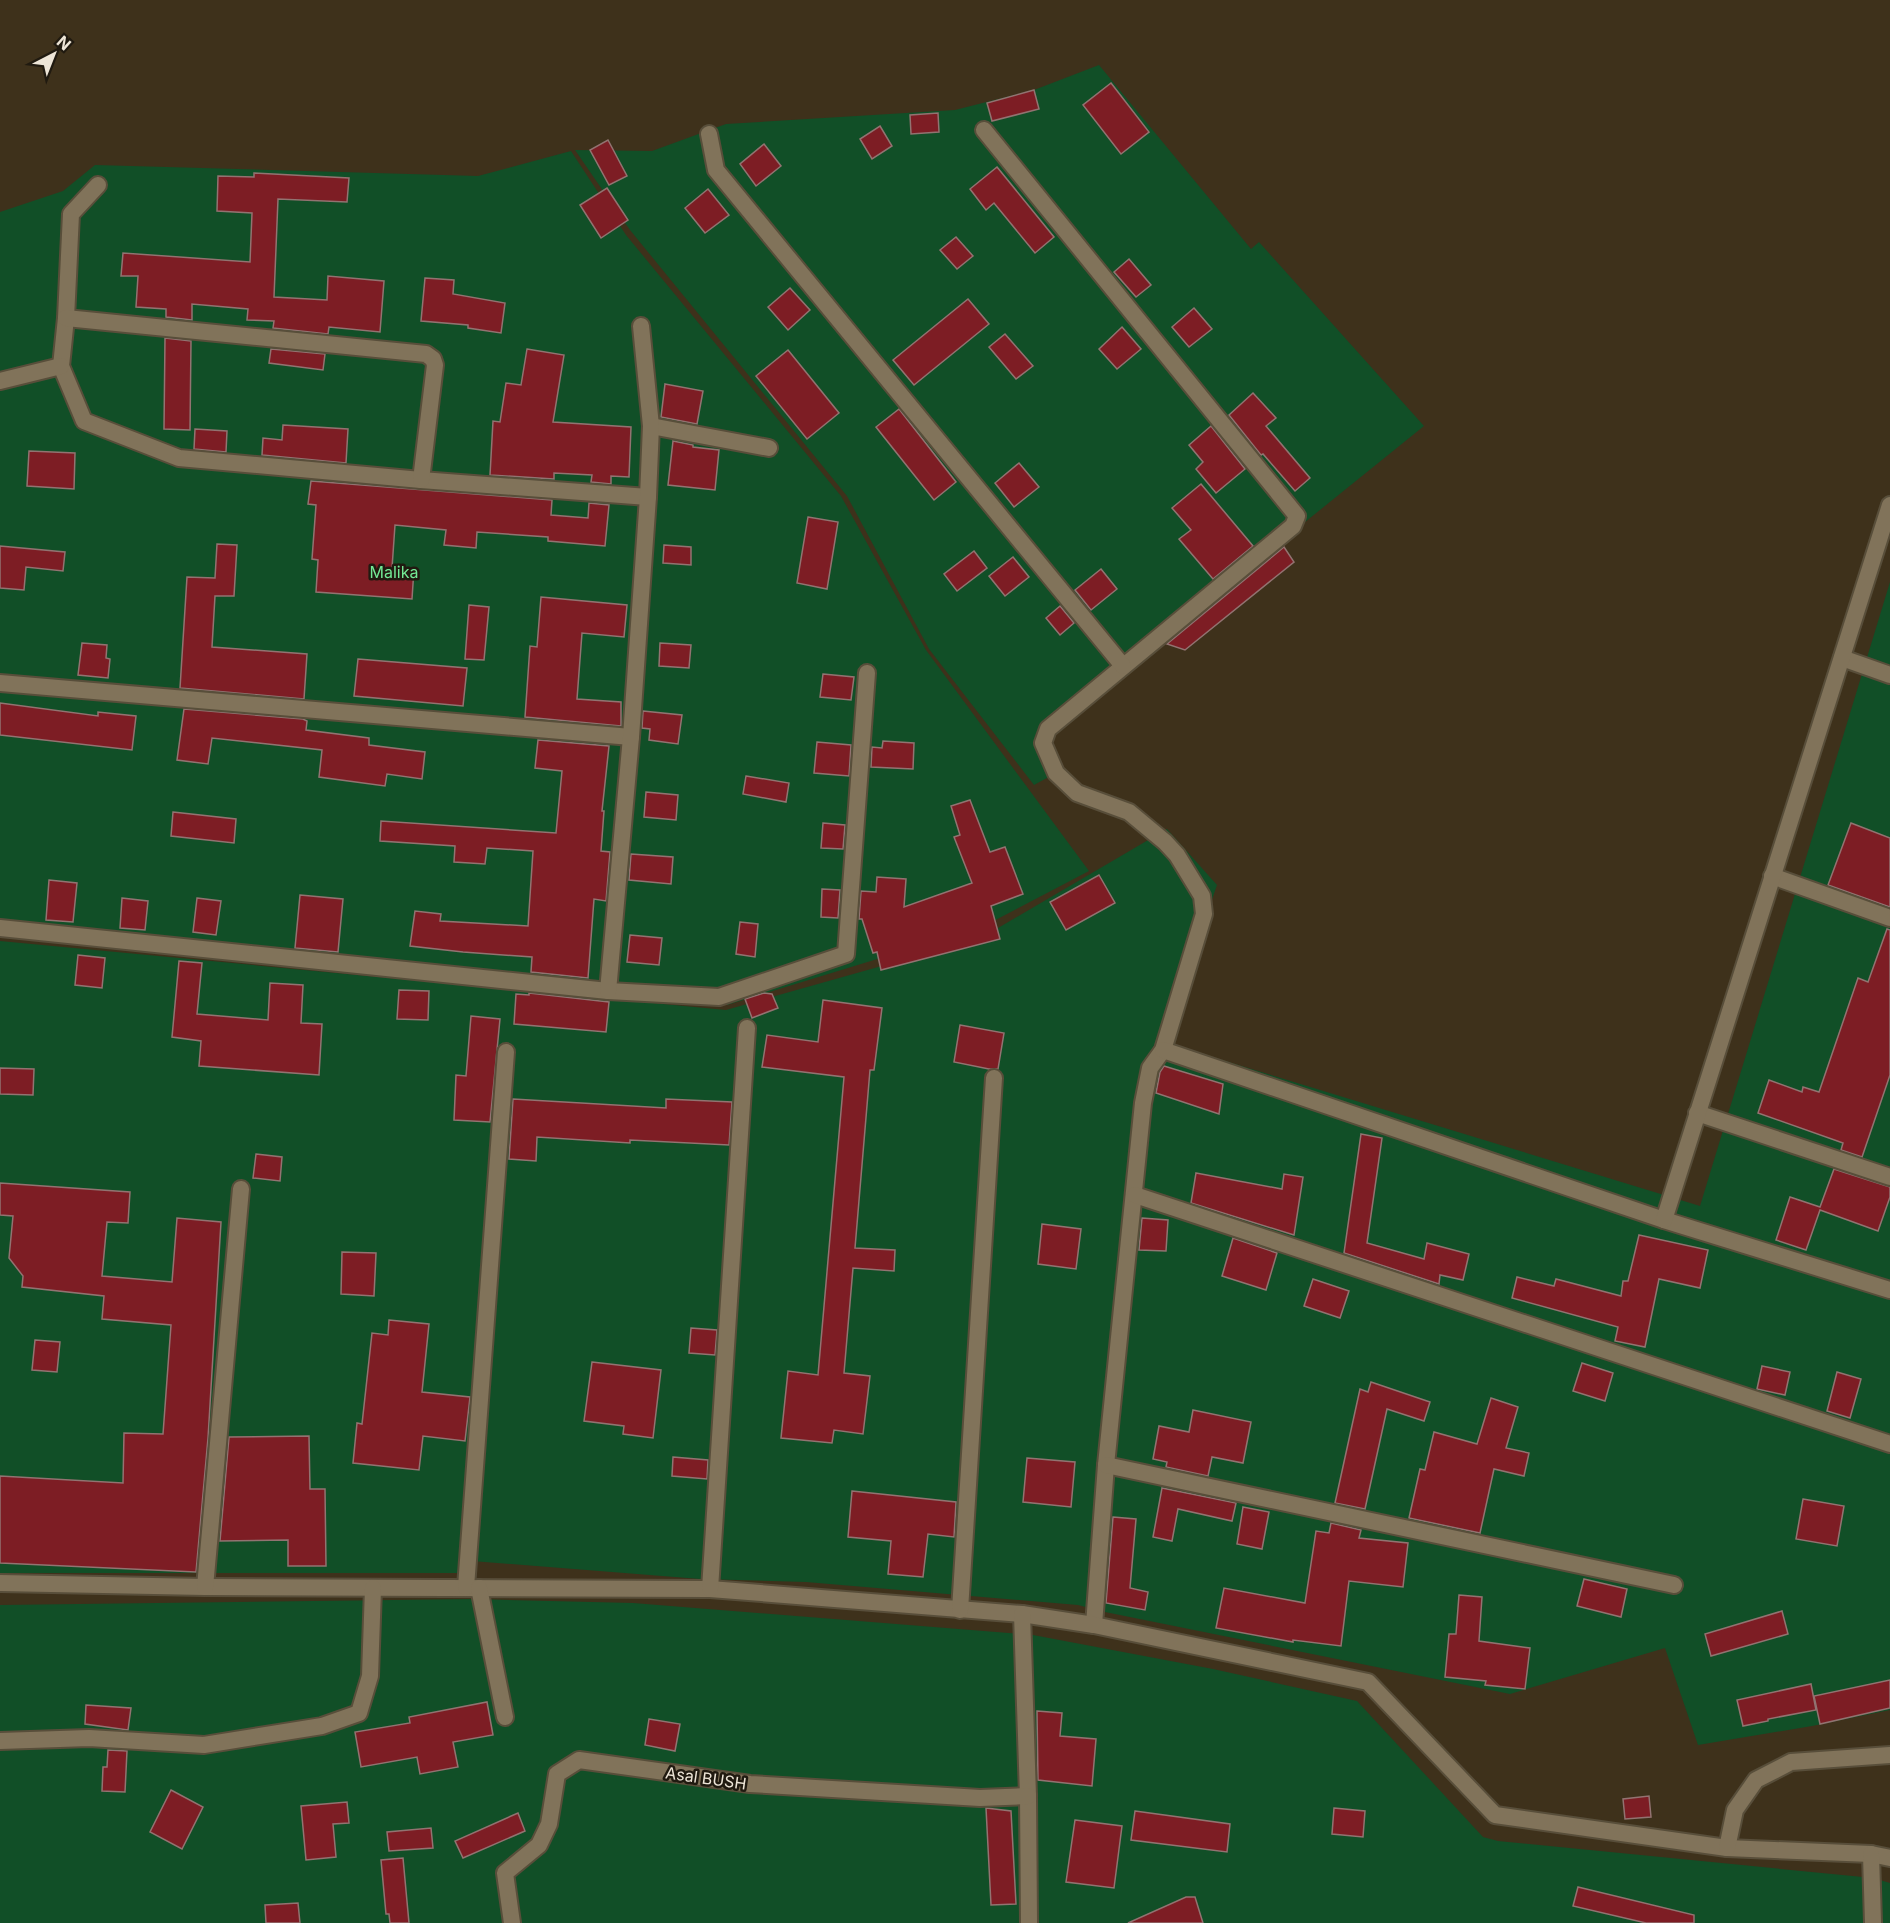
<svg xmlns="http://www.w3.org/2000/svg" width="1890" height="1923" font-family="Inter,sans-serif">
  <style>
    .green { fill: #114f27 }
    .building { fill: #7d1d24; stroke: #927371; stroke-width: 1.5 }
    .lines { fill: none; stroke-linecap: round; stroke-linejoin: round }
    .minor-casing { stroke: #584e3a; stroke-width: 20 }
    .minor { stroke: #81735a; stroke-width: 16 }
    .labels { text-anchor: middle; stroke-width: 5; stroke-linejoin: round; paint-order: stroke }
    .park-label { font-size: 16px; fill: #73e995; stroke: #201a10 }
    .street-label { font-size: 16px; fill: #ede5d7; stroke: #201a10 }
  </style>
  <rect width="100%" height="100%" fill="#3e311b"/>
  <!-- green -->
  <g class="green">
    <polygon points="1099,65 1251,249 1259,242 1424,426 1040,736 1056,773 1034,785 929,649 847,496 630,230 575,150 652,151 726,124 955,110 1034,90"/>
    <polygon points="571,151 626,235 841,496 926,650 1089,871 982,927 727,1005 0,923 0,212 63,191 95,165 478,176"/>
    <polygon points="1890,582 1890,1710 1812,1726 1698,1745 1665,1648 1510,1694 1105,1612 1078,1605 806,1582 700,1579 459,1560 460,1573 0,1573 0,941 726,1010 981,938 1167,829 1217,885 1163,1042 1700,1206"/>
    <polygon points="473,1599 633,1603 1033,1635 1213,1669 1357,1701 1483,1837 1498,1841 1873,1878 1890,1883 1890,1923 0,1923 0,1605"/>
  </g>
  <!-- building -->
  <g class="building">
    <polygon points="1111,83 1149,132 1121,154 1083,105"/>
    <polygon points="1034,90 1039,109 992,121 987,103"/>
    <polygon points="938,113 939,132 911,134 910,115"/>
    <polygon points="880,126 892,146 872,159 860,139"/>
    <polygon points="608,140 627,176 609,185 590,150"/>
    <polygon points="764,144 781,166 756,186 740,164"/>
    <polygon points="997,167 1054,237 1035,253 994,203 986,210 970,189"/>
    <polygon points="254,173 349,178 347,202 278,199 274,297 327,300 328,276 384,281 380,332 329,327 328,334 273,328 274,321 247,320 248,309 192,304 192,320 166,317 166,309 136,307 138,276 121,276 123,253 250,262 252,213 217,211 218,176 254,177"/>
    <polygon points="607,188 628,220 601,238 580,205"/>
    <polygon points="708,189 729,215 705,233 685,208"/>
    <polygon points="956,237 973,256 957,269 940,250"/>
    <polygon points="1129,259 1151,285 1136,297 1114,272"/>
    <polygon points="425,278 454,280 453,294 505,303 501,333 468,328 468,325 421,321"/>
    <polygon points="790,288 810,310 788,330 768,307"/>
    <polygon points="968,299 989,324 914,385 893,360"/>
    <polygon points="1194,308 1212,329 1189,347 1172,327"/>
    <polygon points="1122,327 1141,349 1117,369 1099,349"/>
    <polygon points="1005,334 1033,366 1016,379 989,347"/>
    <polygon points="165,338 191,341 190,430 164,429"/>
    <polygon points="271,349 325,354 323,370 269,363"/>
    <polygon points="527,349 564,355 553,422 631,427 629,477 611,476 611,484 591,482 592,475 554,473 554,479 490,475 493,421 500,422 506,383 521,385"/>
    <polygon points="788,350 839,413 807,439 756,376"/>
    <polygon points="665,384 703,391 697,424 661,417"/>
    <polygon points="1253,393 1276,418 1266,426 1310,478 1295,491 1263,454 1261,455 1229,415"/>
    <polygon points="899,409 956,482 934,500 876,427"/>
    <polygon points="283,425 348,429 346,463 262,455 263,438 282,440"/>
    <polygon points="1211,426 1245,469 1216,493 1196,469 1203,462 1189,445"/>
    <polygon points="195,429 227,431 226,452 194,449"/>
    <polygon points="673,441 693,445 693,447 719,450 715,490 668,485"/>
    <polygon points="29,451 75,453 74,489 27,486"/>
    <polygon points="1019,463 1039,487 1014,507 995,483"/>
    <polygon points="311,481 552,500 551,515 588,518 589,503 609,505 605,546 548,541 548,537 477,532 476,548 444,545 446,530 395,525 392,568 414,569 412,599 316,592 318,560 312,559 316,505 308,504"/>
    <polygon points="1201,484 1253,546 1213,579 1179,539 1191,530 1172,508"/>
    <polygon points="808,517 838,522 827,589 797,583"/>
    <polygon points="217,544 237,545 234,596 215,596 212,647 307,654 304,699 180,688 187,577 215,578"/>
    <polygon points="664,545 691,547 691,565 663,563"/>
    <polygon points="0,546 65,552 63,571 26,567 24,590 0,588"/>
    <polygon points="1284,547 1294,562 1185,650 1167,644"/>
    <polygon points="974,551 987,568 957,591 944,574"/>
    <polygon points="1013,557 1029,577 1005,596 989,576"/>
    <polygon points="1101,569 1117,589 1091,610 1075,590"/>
    <polygon points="541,597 627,605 624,637 582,633 577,699 621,702 621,726 525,717 530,646 537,647"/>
    <polygon points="469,605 489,607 484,660 465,659"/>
    <polygon points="1060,606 1074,623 1060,635 1046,618"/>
    <polygon points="82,643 107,645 106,658 110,659 108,678 78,675"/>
    <polygon points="660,643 691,645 689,668 659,666"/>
    <polygon points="358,659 467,668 463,706 354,696"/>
    <polygon points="823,674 854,677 851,700 820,697"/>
    <polygon points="0,703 98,716 98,712 136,716 132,750 0,735"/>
    <polygon points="184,709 303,719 307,721 306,730 369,738 369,745 425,752 422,779 387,774 385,786 319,777 322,750 212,738 208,764 177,760"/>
    <polygon points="643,711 682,715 678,744 649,740 650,729 642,728"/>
    <polygon points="538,740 609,746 602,811 604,811 601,851 610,852 606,901 594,899 588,978 531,972 532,957 463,952 410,946 415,911 441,914 440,921 528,926 533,851 487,848 485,864 454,862 455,846 380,841 381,821 556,833 562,771 535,768"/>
    <polygon points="883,741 914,743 913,769 871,767 872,747 882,748"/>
    <polygon points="817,742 851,745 849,776 814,773"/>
    <polygon points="746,776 789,783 786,802 743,794"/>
    <polygon points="646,792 678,795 676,820 644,817"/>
    <polygon points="970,800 990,852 1005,847 1023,894 991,906 1000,939 881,970 877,952 873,953 862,919 859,919 861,891 876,892 877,877 906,879 904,907 972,883 954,837 960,835 951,806"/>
    <polygon points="173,812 236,819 234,843 171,836"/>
    <polygon points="823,823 845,825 843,849 821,848"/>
    <polygon points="1851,823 1890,838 1890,907 1828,885"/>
    <polygon points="631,854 673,857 671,884 629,880"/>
    <polygon points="1099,875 1115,903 1066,930 1050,902"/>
    <polygon points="49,880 77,883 73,922 46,920"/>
    <polygon points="822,889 840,890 838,918 821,917"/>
    <polygon points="300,895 343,899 338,952 295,948"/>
    <polygon points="122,898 148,901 145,930 120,928"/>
    <polygon points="197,898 221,901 216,935 193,932"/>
    <polygon points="740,922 758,924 755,957 736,954"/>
    <polygon points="1887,929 1890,930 1890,1075 1862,1157 1841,1150 1843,1143 1758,1113 1769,1080 1802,1092 1803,1087 1819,1092 1858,978 1868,982"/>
    <polygon points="630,935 662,938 659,965 627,962"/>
    <polygon points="78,955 105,958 102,988 75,985"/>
    <polygon points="179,961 202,963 197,1014 268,1020 270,983 303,985 301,1023 322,1024 319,1075 199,1066 201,1041 172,1037"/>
    <polygon points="399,990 429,991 428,1020 397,1019"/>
    <polygon points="529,993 609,1002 606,1032 514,1024 516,994 529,995"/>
    <polygon points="764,993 772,994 778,1008 752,1018 745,999"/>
    <polygon points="823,1000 882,1008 874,1070 870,1070 855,1248 895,1250 894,1271 853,1268 844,1373 870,1376 863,1434 834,1430 832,1443 781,1438 788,1371 818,1375 844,1077 762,1067 767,1035 818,1042"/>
    <polygon points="471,1016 500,1019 490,1122 454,1120 456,1075 466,1076"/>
    <polygon points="960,1025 1004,1033 998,1069 989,1069 954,1062"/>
    <polygon points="1164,1066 1223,1084 1219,1114 1156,1093 1160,1072"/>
    <polygon points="0,1068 34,1069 33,1095 0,1094"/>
    <polygon points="513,1099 666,1108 666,1099 732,1102 729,1145 630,1140 630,1143 537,1137 536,1161 509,1159"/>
    <polygon points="1361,1134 1382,1138 1367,1243 1424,1259 1427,1243 1469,1254 1463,1280 1440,1275 1439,1284 1344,1253"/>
    <polygon points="256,1154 282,1157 280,1181 253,1178"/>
    <polygon points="1834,1169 1890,1187 1890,1197 1878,1231 1820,1210 1806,1250 1776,1240 1790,1197 1820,1207"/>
    <polygon points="1196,1173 1282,1189 1284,1174 1303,1177 1294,1235 1191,1203"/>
    <polygon points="0,1183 130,1192 128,1223 107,1222 102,1276 172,1282 177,1218 221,1222 208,1438 196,1572 0,1563 0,1476 123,1483 124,1433 163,1434 171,1325 102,1319 104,1296 22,1287 23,1276 9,1258 13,1216 0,1215"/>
    <polygon points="1142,1218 1168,1220 1166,1251 1139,1250"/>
    <polygon points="1042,1224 1081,1229 1076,1269 1038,1264"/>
    <polygon points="1639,1235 1708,1250 1700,1288 1659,1279 1645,1347 1615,1341 1618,1327 1512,1298 1517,1277 1554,1286 1556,1279 1621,1296 1623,1281 1628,1281"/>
    <polygon points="1233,1238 1277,1253 1266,1290 1222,1276"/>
    <polygon points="342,1252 376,1253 374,1296 341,1294"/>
    <polygon points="1313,1279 1349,1291 1340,1318 1304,1306"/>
    <polygon points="389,1320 429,1324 422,1392 470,1397 465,1441 423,1436 419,1470 353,1463 357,1423 362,1424 372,1333 388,1335"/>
    <polygon points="691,1328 717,1330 715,1355 689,1353"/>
    <polygon points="35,1340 60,1342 57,1372 32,1370"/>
    <polygon points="592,1362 661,1370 653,1438 623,1434 624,1426 584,1421"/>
    <polygon points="1582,1363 1613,1373 1605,1401 1573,1391"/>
    <polygon points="1762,1366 1790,1372 1785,1395 1757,1389"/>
    <polygon points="1837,1372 1861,1379 1850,1418 1827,1411"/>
    <polygon points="1371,1382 1430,1402 1424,1421 1387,1409 1365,1509 1335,1503 1360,1389 1368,1392"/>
    <polygon points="1491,1398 1518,1407 1506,1448 1529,1453 1524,1476 1494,1469 1480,1533 1409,1518 1420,1469 1425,1470 1434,1432 1477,1444"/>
    <polygon points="1193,1410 1251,1422 1243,1463 1212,1457 1208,1476 1166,1467 1167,1462 1153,1459 1159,1426 1189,1432"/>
    <polygon points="309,1436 310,1489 325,1489 326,1566 288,1566 288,1540 220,1541 229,1437"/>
    <polygon points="673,1457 708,1460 707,1479 672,1476"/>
    <polygon points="1027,1458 1075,1462 1071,1507 1023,1502"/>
    <polygon points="1162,1488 1236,1503 1232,1521 1178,1509 1172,1541 1153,1537"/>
    <polygon points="852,1491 956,1502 954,1537 928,1534 923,1577 888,1574 891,1541 848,1537"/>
    <polygon points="1803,1499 1844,1506 1837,1546 1796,1539"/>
    <polygon points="1243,1507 1269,1512 1262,1549 1237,1544"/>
    <polygon points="1113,1517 1136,1519 1130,1588 1148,1592 1145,1610 1106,1603"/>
    <polygon points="1331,1523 1361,1530 1359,1538 1408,1543 1403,1587 1349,1581 1341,1646 1293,1640 1293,1642 1216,1628 1224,1588 1305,1603 1316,1531 1329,1533"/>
    <polygon points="1584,1579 1627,1589 1621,1617 1577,1606"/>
    <polygon points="1459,1595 1482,1597 1479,1641 1530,1648 1525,1689 1485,1685 1486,1681 1445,1677 1449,1634 1456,1634"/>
    <polygon points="1782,1611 1788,1634 1711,1656 1705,1634"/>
    <polygon points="1890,1680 1890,1708 1820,1724 1814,1696"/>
    <polygon points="1811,1684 1816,1710 1768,1719 1768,1721 1743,1726 1737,1700"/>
    <polygon points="487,1702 493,1735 453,1742 458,1767 420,1774 417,1757 361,1767 355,1732 410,1723 409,1717"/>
    <polygon points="86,1705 131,1708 128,1730 85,1724"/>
    <polygon points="1037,1711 1062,1713 1060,1736 1096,1739 1092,1786 1038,1780"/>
    <polygon points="649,1719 680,1724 675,1751 645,1745"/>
    <polygon points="108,1750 127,1751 125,1792 102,1791 103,1767 107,1767"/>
    <polygon points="171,1790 203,1807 182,1849 150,1832"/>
    <polygon points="1649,1796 1651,1817 1625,1819 1623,1799"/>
    <polygon points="347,1802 349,1823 333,1824 336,1857 306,1860 301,1806"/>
    <polygon points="986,1808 1011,1811 1016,1904 991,1905"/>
    <polygon points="1334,1808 1365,1811 1363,1837 1332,1834"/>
    <polygon points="1135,1811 1230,1824 1227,1852 1131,1840"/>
    <polygon points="518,1813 525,1831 463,1858 455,1841"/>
    <polygon points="1075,1820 1122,1826 1114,1888 1066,1882"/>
    <polygon points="431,1828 433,1848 389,1851 387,1832"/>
    <polygon points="403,1858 409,1923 390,1923 389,1914 386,1914 381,1860"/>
    <polygon points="1578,1887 1694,1915 1694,1923 1646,1923 1573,1906"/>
    <polygon points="1186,1897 1195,1897 1203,1923 1128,1923"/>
    <polygon points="298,1903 300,1923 266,1923 265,1905"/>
  </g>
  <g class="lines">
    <defs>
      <g id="minor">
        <polyline points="984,130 1297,516 1293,526 1048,729 1043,743 1056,773 1077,793 1129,812 1165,842 1177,855 1202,896 1204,914 1163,1050 1150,1068 1143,1103 1106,1465 1094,1625"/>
        <polyline points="709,134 716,170 1123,666"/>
        <polyline points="98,185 71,214 66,318 61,366 84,421 179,458 421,480 648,497"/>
        <polyline points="66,318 426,354 433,359 435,365 421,480"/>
        <polyline points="0,381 61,366"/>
        <polyline points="651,426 769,448"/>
        <polyline points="1842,658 1890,675"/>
        <polyline points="0,683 631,737"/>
        <polyline points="1772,876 1890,918"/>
        <polyline points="0,928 608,991 719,997 846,954 867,673"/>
        <polyline points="608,991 631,737 648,497 651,426 641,326"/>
        <polyline points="1163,1050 1664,1220 1890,1290"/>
        <polyline points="1697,1113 1890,1177"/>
        <polyline points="1135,1195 1890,1444"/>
        <polyline points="1664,1220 1890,505"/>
        <polyline points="1106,1465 1674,1585"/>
        <polyline points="0,1583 205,1587 710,1589 1022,1614 1094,1625 1368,1682 1495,1815 1727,1848 1871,1854 1890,1858"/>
        <polyline points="205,1587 241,1189"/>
        <polyline points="466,1587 506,1052"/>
        <polyline points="479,1588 505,1717"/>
        <polyline points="710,1589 747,1028"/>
        <polyline points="960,1610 994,1078"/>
        <polyline points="1022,1614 1028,1796 1029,1923"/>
        <polyline points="0,1741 89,1738 204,1745 322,1726 359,1713 370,1676 373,1588"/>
        <polyline points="1727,1848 1735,1810 1756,1780 1791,1762 1890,1755"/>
        <polyline points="1871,1854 1873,1923"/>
        <polyline points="512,1923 505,1873 539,1845 549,1824 557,1774 579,1760 750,1784 980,1798 1028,1796"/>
      </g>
    </defs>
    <!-- minor casing -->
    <use href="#minor" class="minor-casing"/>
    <!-- minor -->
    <use href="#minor" class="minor"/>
  </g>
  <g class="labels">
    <!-- park labels -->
    <g class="park-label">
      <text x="394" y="578">Malika</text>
    </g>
    <!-- street labels -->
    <g class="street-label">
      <text transform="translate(706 1778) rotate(8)" y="6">Asal BUSH</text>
    </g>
  </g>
  <!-- north arrow -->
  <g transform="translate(54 54) rotate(42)" stroke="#201a10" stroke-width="4.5" paint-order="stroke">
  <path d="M0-4.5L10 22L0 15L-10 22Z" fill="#ede5d7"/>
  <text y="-9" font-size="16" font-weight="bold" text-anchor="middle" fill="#ede5d7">N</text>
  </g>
</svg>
